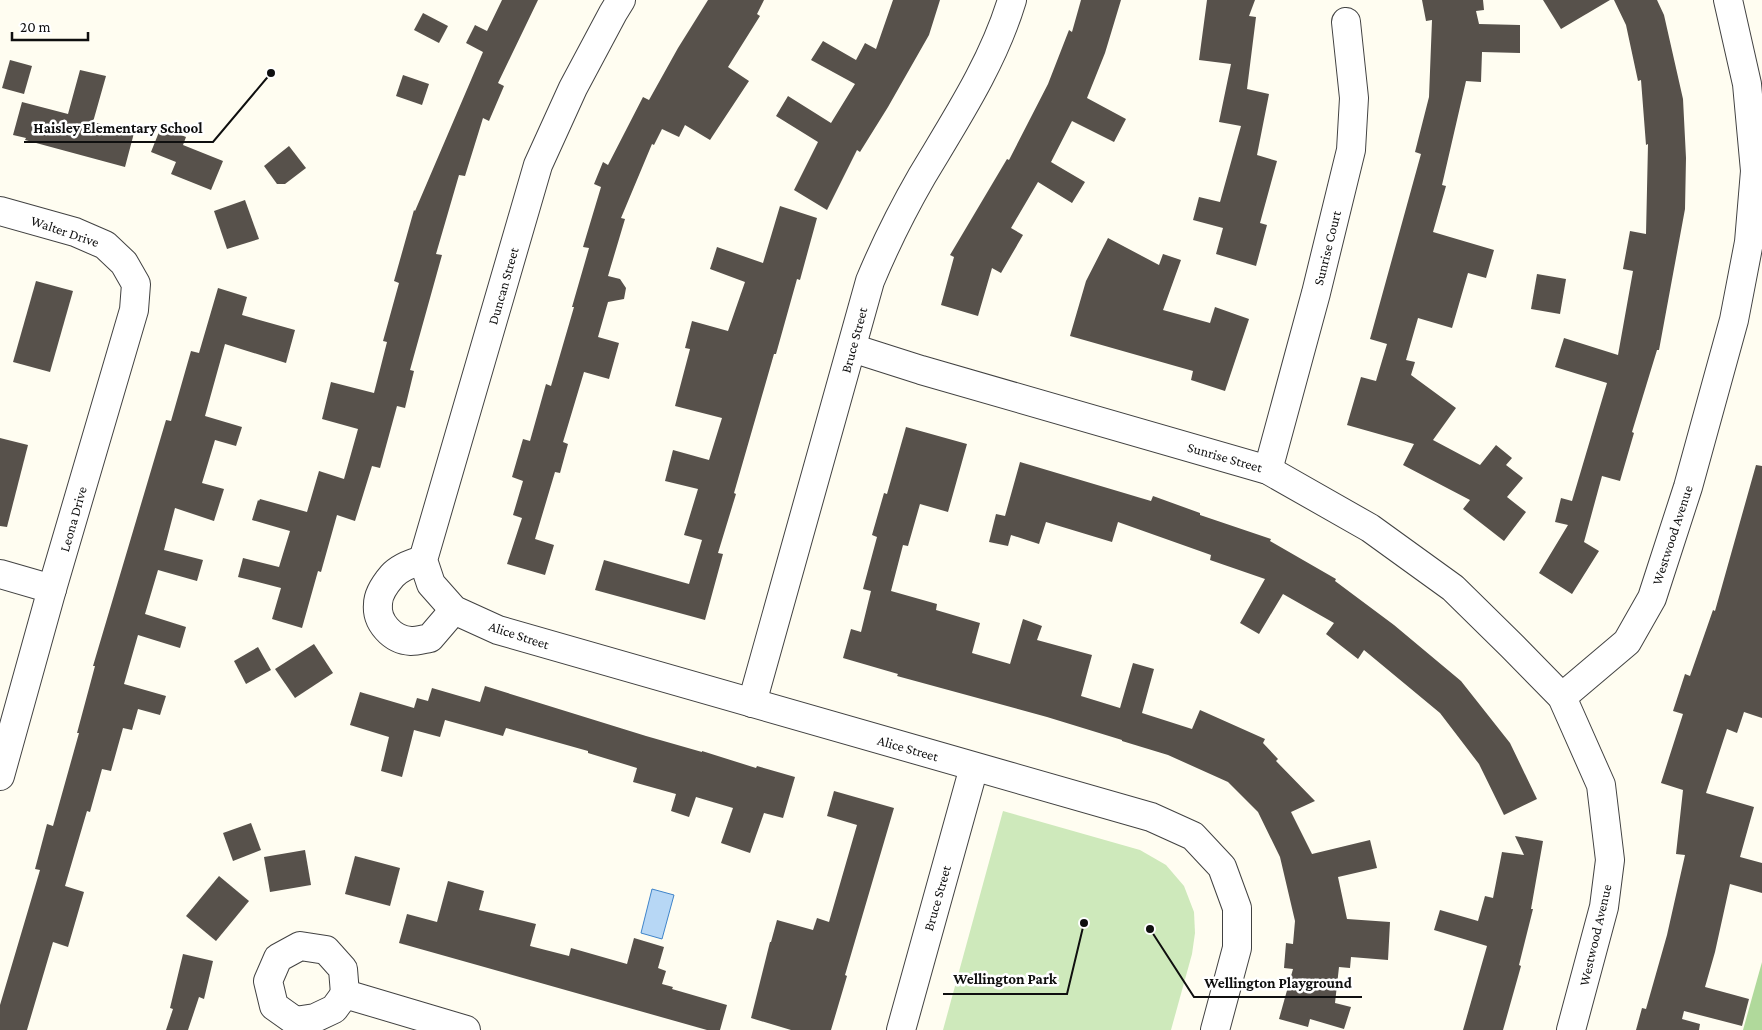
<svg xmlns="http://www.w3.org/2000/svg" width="1762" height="1030" font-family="'Crimson Pro',serif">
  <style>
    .green { fill: #cee9bb }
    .forest { fill: #b0d99b }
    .water { fill: #b7d7f5; stroke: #3f84ca }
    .building { fill: #57514b }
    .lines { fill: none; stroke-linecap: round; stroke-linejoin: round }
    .street-casing { stroke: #424242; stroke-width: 30 }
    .street { stroke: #fff; stroke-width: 28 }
    .labels { text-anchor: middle; stroke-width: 5; stroke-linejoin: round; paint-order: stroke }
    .street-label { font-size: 14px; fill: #0f0f0f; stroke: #fff }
    .leader { fill: none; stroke: #0f0f0f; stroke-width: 2 }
    .callout-dot { fill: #0f0f0f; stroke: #fff; stroke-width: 2 }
    .callout-label { font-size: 15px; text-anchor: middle; font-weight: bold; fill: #0f0f0f; stroke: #fff; stroke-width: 5; stroke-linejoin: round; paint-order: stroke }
  </style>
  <rect width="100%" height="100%" fill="#fffdf1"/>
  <!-- green -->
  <polygon class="green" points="1003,811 1140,850 1166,865 1184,886 1194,912 1195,933 1192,954 1171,1030 943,1030"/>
  <!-- forest -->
  <polygon class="forest" points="1762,962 1762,1030 1743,1030"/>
  <!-- water -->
  <polygon class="water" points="652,889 674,895 662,939 641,933"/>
  <!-- building -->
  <g class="building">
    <polygon points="502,0 538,0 498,83 504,86 489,121 483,118 465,176 459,175 436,254 442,255 410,370 414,371 405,408 397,406 380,468 372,466 355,521 337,515 321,572 318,571 302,628 272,619 281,588 238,577 243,558 279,567 290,531 252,520 258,500 259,501 260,499 307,512 319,471 344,479 358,429 322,419 331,382 374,393 387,342 383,341 399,283 394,281 414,210 415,211 483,52 466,43 475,25 487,31"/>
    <polygon points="708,0 764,0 757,14 760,16 728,67 749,81 710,140 685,125 679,137 662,129 654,145 652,144 621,218 625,219 608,276 620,279 626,288 624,299 608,302 598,337 619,343 609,379 584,372 563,442 568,444 560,473 555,472 535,539 554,545 545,575 507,564 522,518 513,515 523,481 512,477 523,439 530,441 546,384 551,386 574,307 572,307 589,248 583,247 601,187 594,184 603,162 608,165 643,97 649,100 678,48"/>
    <polygon points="893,0 940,0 929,35 888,107 860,152 857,150 827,210 794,190 818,142 776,116 788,96 831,123 855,84 811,60 823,41 856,60 865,43 876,49"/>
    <polygon points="1081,0 1121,0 1105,53 1087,98 1126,119 1114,142 1072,121 1051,162 1085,182 1072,203 1038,182 1011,228 1023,235 1001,273 992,268 978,316 941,305 954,257 950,255 1007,159 1009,160 1048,84 1069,30 1072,32"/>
    <polygon points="1207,0 1255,0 1249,16 1256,17 1247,89 1269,94 1257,155 1277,161 1260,223 1267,225 1256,266 1216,254 1223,228 1193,220 1199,197 1220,202 1241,126 1219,122 1231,64 1199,60"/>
    <polygon points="1422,0 1483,0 1484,10 1476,11 1479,24 1520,25 1520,53 1482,52 1481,82 1466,81 1442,185 1446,186 1433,232 1494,250 1486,278 1468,273 1452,328 1418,318 1406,360 1415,362 1411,375 1456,408 1433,440 1480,465 1496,445 1512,458 1506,465 1523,478 1507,497 1526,512 1504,541 1463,509 1470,500 1403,465 1414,444 1347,425 1361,377 1376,381 1387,344 1370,339 1421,154 1415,152 1429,97 1432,20 1426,21"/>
    <polygon points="1543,0 1610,0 1561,29"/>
    <polygon points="1614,0 1657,0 1664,15 1683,99 1686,158 1685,209 1659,350 1657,350 1632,432 1634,433 1620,481 1602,476 1584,542 1599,551 1572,594 1539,573 1568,525 1555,522 1561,498 1572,501 1607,383 1555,367 1564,338 1618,355 1633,271 1623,269 1630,231 1646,234 1648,144 1646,145 1641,80 1638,81 1626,25"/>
    <polygon points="423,13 448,26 439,43 414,30"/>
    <polygon points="10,60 32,66 24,94 2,88"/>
    <polygon points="80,70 106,76 93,122 134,133 125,167 25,140 26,138 13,135 22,102 68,114"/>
    <polygon points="403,75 429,84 422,105 396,96"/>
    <polygon points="161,127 186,137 183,145 223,161 211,190 171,174 176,162 151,152"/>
    <polygon points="289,146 306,168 285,184 277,184 264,166"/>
    <polygon points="245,200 259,239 227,249 214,211"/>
    <polygon points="780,206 817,218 800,280 797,279 776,354 774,354 734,493 736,494 718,553 723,554 705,620 595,590 604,560 689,584 702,540 684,535 698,489 665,481 673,450 709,460 722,418 675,406 690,349 685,348 692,321 728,331 745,282 710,269 717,247 763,263"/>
    <polygon points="1108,238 1159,265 1163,254 1181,260 1163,310 1210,323 1215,307 1249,319 1225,391 1191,380 1193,371 1070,336 1086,281"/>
    <polygon points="1537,274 1566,279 1560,314 1531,309"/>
    <polygon points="36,281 73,291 50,372 13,362"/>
    <polygon points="218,288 247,297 242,315 295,330 286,363 225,344 205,416 242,427 236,446 215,440 202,483 224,489 214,521 175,508 164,550 203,560 197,581 158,570 145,614 186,627 180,648 138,635 124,684 166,696 160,715 138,709 132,730 123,728 111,771 102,769 90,812 87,811 65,886 84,892 68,947 53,942 27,1030 0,1030 0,1005 40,870 35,869 47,824 53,826 79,733 77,733 95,666 93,666 166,420 171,421 191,351 199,353"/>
    <polygon points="906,427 967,444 948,512 920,504 908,546 903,545 891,591 937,604 936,610 980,623 972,653 1010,664 1023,619 1042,626 1037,640 1092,655 1081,696 1120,708 1133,663 1154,669 1142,713 1192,729 1200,710 1265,739 1263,743 1278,759 1276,761 1315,801 1291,812 1312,854 1370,840 1377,868 1338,877 1347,919 1390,922 1388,960 1351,957 1350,968 1339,967 1335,1003 1351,1007 1344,1029 1310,1019 1308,1027 1279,1019 1293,969 1284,968 1286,943 1293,944 1295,921 1280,857 1258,812 1228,782 1168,755 1122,741 1122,740 1047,717 897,676 898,674 843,658 851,629 861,632 871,591 863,589 877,537 872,535 884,493 887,494"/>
    <polygon points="0,438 28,445 7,527 0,526"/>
    <polygon points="1020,462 1151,501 1153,496 1200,513 1200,515 1271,539 1270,541 1336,579 1335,581 1394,625 1461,681 1510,743 1537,799 1504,815 1479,764 1440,713 1364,650 1358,659 1326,634 1334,623 1283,594 1259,634 1240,623 1265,579 1210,560 1211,555 1118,522 1112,542 1046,522 1039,544 1011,535 1008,546 989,542 996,514 1005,516"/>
    <polygon points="1756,465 1762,466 1762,718 1744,712 1737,733 1727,729 1706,793 1754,807 1740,857 1762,863 1762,893 1730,884 1715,952 1705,987 1749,999 1742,1026 1684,1011 1682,1019 1700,1024 1699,1030 1636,1030 1642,1008 1646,1009 1667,935 1685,855 1676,854 1683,790 1661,783 1683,714 1673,711 1685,674 1690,676 1713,610 1715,611"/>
    <polygon points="314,644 333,673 295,698 275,669"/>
    <polygon points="258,647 271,670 246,684 234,661"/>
    <polygon points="485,686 646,736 702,752 702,751 756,768 757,766 795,777 783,818 764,813 750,853 721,843 733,808 696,797 689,817 671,811 676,794 633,782 637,768 588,753 588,751 506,728 503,736 445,720 440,737 414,730 402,777 381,771 389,737 350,725 360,692 414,708 417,698 428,701 432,688 480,702"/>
    <polygon points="834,791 894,808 845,975 847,976 831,1030 791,1030 751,1018 770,942 771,942 777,920 813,930 817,918 829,922 857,825 827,816"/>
    <polygon points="251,823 261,850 233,861 223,833"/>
    <polygon points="1515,836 1543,841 1531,909 1533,909 1519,965 1521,966 1503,1030 1463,1030 1487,946 1434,930 1440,910 1478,921 1485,896 1493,898 1502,852 1524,855"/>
    <polygon points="305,850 311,885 270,892 264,857"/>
    <polygon points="355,856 400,868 390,906 345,894"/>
    <polygon points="219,876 249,901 216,941 186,916"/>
    <polygon points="448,881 484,891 479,910 536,924 530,946 569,956 571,948 627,964 634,938 664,947 658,968 666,971 662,984 673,987 672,989 727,1005 720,1030 707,1030 399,943 407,914 437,922"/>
    <polygon points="183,954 213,961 204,999 199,997 188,1030 166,1030 173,1009 170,1008"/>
  </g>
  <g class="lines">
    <defs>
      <g id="street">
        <polyline points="621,0 613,13 573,88 538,165 423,560 431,584 454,610 498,630 1151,817 1193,836 1222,867 1237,908 1237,948 1215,1030"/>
        <polyline points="0,211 75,232 105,245 124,263 136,284 134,310 52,589 0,776"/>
        <polyline points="852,348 921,370 1268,470 1370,528 1453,588 1512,646 1562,697 1601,785 1610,860 1604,907 1571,1030"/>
        <polyline points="1268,470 1316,293 1351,150 1354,98 1346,22"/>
        <path d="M423 560C412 563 400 567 392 576 386 583 378 594 378 604 376 622 392 640 411 641 417 641 424 639 430 638L454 610"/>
        <polyline points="0,574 52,589"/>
        <polyline points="1562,697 1627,642 1652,598 1688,487 1734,320 1749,242 1755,171 1747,84 1728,0"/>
        <path d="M752 703 870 281C885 245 903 209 922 176 956 119 993 63 1012 0"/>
        <polyline points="295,1021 315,1018 334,1009 345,994 466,1030"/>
        <polyline points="295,1021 274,1006 268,981 278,958 300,946 326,950 343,969 345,994"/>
        <polyline points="901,1030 974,767"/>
      </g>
    </defs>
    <!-- street casing -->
    <use href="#street" class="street-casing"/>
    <!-- street -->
    <use href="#street" class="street"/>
  </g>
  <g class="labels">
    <!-- street labels -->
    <g class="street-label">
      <text transform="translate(65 231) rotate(19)" y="5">Walter Drive</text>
      <text transform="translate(1327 248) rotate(-76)" y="5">Sunrise Court</text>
      <text transform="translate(503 286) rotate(-74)" y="5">Duncan Street</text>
      <text transform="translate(854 340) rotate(-75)" y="5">Bruce Street</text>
      <text transform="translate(1225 457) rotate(16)" y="5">Sunrise Street</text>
      <text transform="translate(73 519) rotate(-74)" y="5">Leona Drive</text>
      <text transform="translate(1672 535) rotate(-72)" y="5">Westwood Avenue</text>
      <text transform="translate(519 635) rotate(18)" y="5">Alice Street</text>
      <text transform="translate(908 748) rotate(16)" y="5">Alice Street</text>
      <text transform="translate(937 898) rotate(-74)" y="5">Bruce Street</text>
      <text transform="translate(1595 935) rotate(-77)" y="5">Westwood Avenue</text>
    </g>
  </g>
  <!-- callouts -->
  <path class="leader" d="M271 73L213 142H24M1084 923L1067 994H943M1150 929L1194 997H1362"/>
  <g class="callout-dot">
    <circle cx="271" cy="73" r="5"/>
    <circle cx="1084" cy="923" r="5"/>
    <circle cx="1150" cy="929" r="5"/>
  </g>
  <g class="callout-label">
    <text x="118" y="133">Haisley Elementary School</text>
    <text x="1005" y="984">Wellington Park</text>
    <text x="1278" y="988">Wellington Playground</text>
  </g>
  <!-- scale -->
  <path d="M12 32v8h76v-8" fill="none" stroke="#0f0f0f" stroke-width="2.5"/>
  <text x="20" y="32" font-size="15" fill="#0f0f0f" stroke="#ffffff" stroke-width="4" paint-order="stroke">20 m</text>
</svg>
